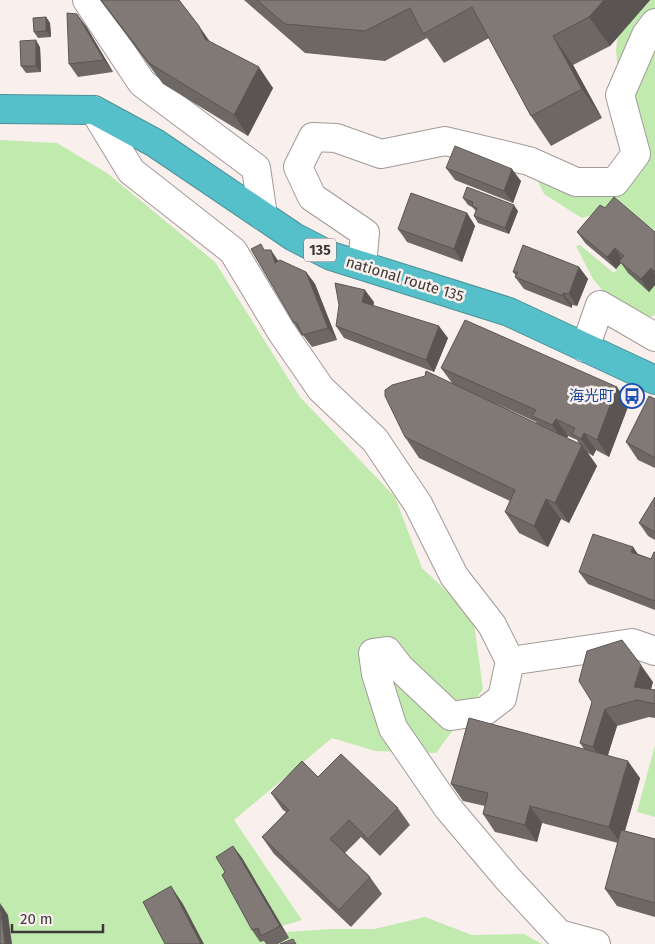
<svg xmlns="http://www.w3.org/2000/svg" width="655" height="944" font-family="'Fira Sans','Noto Sans JP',sans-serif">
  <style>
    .green { fill: #c1eaaf }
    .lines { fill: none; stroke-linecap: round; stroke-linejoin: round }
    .minor-casing { stroke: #a29a98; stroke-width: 30 }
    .highway-casing { stroke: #4d9197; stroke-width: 30 }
    .minor { stroke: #fff; stroke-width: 28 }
    .highway { stroke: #56c0ca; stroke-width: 28 }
    .wall { fill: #6e6865; fill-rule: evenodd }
    .shaded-wall { fill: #5a5553 }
    .building { fill: #807976; stroke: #5a5553 }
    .labels { text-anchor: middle; stroke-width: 5; stroke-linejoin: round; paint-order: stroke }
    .shield { fill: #f9f0ed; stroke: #75706e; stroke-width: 1 }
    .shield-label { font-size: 14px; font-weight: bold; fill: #3c3937 }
    .street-label { font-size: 15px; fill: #3c3937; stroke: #f9f0ed }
    .transit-label { font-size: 15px; fill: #164399; stroke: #f9f0ed; text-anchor: end }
  </style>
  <rect width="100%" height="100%" fill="#f9f0ed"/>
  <!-- green -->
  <g class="green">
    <polygon points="643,0 655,0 655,230 641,222 624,206 582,218 544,194 529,161 576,182 636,154 620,95 616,50 620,15"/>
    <polygon points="0,140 57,143 107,173 215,262 300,397 395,497 422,568 473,616 483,689 436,753 375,751 332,738 234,820 302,920 255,934 332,929 374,929 425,917 472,935 524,934 542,944 0,944"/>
    <polygon points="580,245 614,273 623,260 649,291 655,285 655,315 648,318 617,308 593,279 576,246"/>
    <polygon points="655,745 655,817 637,812"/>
  </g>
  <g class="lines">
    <defs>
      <g id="minor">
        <polyline points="87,0 142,83 256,168 263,216"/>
        <polyline points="94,110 131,171 233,251 281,331 321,389 375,440 418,504 454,576 492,625 510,661 502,698 485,711 451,716 400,668 387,651 373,653 376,674 393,728 448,808 508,879 559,934 596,944"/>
        <polyline points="362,265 365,233 312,197 298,167 313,137 336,138 381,154 445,141 529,161 576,182 615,182 636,154 620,95 646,35 655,23"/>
        <polyline points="585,348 600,305 655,337"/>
        <polyline points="510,661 632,643 655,651"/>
      </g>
      <polyline id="highway" points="0,109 94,110 155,143 294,237 331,256 509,312 655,380"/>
    </defs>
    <!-- minor casing -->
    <use href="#minor" class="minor-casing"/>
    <!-- highway casing -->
    <use href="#highway" class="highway-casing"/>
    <!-- minor -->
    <use href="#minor" class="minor"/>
    <!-- highway -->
    <use href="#highway" class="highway"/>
  </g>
  <!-- wall -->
  <g class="wall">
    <polygon points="100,0 179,0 209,41 273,88 248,136 163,84"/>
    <polygon points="244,0 650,0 610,46 573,65 602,118 551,146 531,116 489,38 444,63 427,38 385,61 305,53"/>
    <polygon points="46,17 50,23 51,37 38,38 34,32"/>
    <polygon points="86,26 113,72 78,77 69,64"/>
    <polygon points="40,47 41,72 26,73 21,66"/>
    <polygon points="446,168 521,181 513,203 455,180"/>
    <polygon points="463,198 518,211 509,234 478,223 474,216 476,211 472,207 468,205"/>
    <polygon points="605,208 655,232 655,285 649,292 628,273 621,263 616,269 586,244 577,232"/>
    <polygon points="467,213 475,226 462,262 407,242 398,229"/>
    <polygon points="265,250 278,261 306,272 315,284 337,340 312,347 303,335 302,336 294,323"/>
    <polygon points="579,267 588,279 577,306 572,305 572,308 524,289 515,277 516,276 513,272"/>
    <polygon points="374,302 373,306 448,338 434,372 344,338 336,326"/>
    <path d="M441 368 629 404 609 457 596 450 593 456 588 453 597 466 569 523 561 519 548 547 519 533 505 512 510 501 419 458 405 437 452 383ZM493 402 536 422 537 424ZM568 436 577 440 579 444 567 438Z"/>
    <polygon points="655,399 655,468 638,460 626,442"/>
    <polygon points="655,497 655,540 648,536 639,523"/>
    <polygon points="633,547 638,554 651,559 655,552 655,610 588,584 579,572"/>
    <polygon points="653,682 651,689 655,690 655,718 649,717 617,726 608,755 640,778 625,831 655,839 655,917 617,906 605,889 618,843 542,823 537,842 495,832 483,814 485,806 463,801 451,784 584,749 580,743 592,702"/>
    <polygon points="318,777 398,808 410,825 380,856 361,837 345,853 370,877 382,894 351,927 274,854 262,837 286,812 283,810 271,793"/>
    <polygon points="233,846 242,858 289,938 278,944 266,944 264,941 260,942 252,930"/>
  </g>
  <!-- shaded-wall -->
  <g class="shaded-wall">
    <polygon points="604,0 650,0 610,46 589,17"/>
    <polygon points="77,14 86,26 113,72 104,60"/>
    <polygon points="46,17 50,23 51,37 46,31"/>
    <polygon points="199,26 213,46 205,39"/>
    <polygon points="553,36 573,65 602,118 582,89"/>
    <polygon points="36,40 40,47 41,72 36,66"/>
    <polygon points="259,67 273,88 248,136 234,115"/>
    <polygon points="512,169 521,181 513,203 504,191"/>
    <polygon points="514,205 518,211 509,234 505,228"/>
    <polygon points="467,213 475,226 462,262 454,249"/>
    <polygon points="615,248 623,260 619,261 621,263 616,269 607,257"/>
    <polygon points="271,250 279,262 275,263"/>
    <polygon points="579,267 588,279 577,306 569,294"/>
    <polygon points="651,268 655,274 655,285 649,292 641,279"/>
    <polygon points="306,272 315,284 337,340 328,328"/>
    <polygon points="365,290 374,302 371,315 362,302"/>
    <polygon points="563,293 572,305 572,308 563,296"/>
    <polygon points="439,326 448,338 434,372 426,360"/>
    <polygon points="617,387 629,404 609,457 597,440"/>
    <polygon points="556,419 568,436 564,442 552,425"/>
    <polygon points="584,433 596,450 593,456 581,439"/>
    <polygon points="582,445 597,466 569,523 555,503"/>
    <polygon points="546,499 561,519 548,547 534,526"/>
    <polygon points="633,547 641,560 631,552"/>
    <polygon points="641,665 653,682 647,702 634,687"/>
    <polygon points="605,709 617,726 605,764 593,747"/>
    <polygon points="628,761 640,778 621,844 609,827"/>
    <polygon points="530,806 542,823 537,842 525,825"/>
    <polygon points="233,846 242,858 289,938 280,926"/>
    <polygon points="171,886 183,904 204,944 201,944"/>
    <polygon points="0,903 8,915 12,944 5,944"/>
  </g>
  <!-- building -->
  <g class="building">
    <polygon points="101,0 179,0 199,26 205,39 259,67 234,115 149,63"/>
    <polygon points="257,0 604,0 589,17 553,36 582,89 531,116 472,7 423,34 410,8 365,31 285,24"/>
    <polygon points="67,13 77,14 104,60 69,64"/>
    <polygon points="46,17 46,31 34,32 33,18"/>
    <polygon points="36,40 36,66 21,66 20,41"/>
    <polygon points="455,146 512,169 504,191 446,168"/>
    <polygon points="467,187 514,205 505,228 474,216 477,208 472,206 473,202 463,198"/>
    <polygon points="411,193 467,213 454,249 398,229"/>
    <polygon points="614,197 655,232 655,272 651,268 641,279 619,261 624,256 615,248 607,257 577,232 600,205 605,208"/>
    <polygon points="261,244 264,250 271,250 275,263 280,260 306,272 328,328 303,335 296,322 294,323 251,249"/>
    <polygon points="523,245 579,267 569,294 563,293 563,296 515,277 518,272 513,272"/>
    <polygon points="335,283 365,290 362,302 439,326 426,360 336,326 339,305"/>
    <polygon points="465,320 617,387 597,440 584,433 581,439 572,434 575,428 556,419 552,425 532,416 536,410 441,368"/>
    <polygon points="426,371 582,445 555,503 546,499 534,526 505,512 515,490 405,437 385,396 385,390 392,385 425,376"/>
    <polygon points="649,396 655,399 655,458 626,442"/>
    <polygon points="655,497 655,532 639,523"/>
    <polygon points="593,534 633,547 631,552 651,559 654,552 655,552 655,601 579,572"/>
    <polygon points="622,640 641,665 634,687 655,690 655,704 637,700 605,709 593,747 580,743 592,702 579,681 587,651"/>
    <polygon points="469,718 628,761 609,827 530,806 525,825 483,814 488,793 451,784"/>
    <polygon points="341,754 398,808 368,839 349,820 330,839 370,877 339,910 262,837 289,810 271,793 302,761 318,777"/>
    <polygon points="621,830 655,839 655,903 605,889"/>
    <polygon points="233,846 280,926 261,936 258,928 252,930 222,875 225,872 216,857"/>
    <polygon points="171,886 201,944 165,944 143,902"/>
    <polygon points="0,905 5,944 0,944"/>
    <polygon points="293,939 296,944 280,944"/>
  </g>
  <!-- icons -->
  <defs>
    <symbol id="bus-ring" viewBox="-11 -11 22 22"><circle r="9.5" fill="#f9f0ed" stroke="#1a4fb4" stroke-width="1.5"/><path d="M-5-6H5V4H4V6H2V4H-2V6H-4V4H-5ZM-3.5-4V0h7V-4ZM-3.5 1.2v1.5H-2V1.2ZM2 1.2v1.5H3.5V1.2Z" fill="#1a4fb4"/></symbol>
  </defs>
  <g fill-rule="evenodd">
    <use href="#bus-ring" x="618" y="382" width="28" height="28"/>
  </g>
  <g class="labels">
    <!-- shield labels -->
    <rect class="shield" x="304" y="238.5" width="32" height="23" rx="4"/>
    <g class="shield-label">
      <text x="320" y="255">135</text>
    </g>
    <!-- street labels -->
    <g class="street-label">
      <text transform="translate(405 279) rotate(17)" y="5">national route 135</text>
    </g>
    <!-- transit labels -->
    <g class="transit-label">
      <text x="614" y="401">海光町</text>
    </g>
  </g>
  <!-- scale -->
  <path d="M12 924v8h91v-8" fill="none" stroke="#3c3937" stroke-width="2.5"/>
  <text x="20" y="924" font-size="15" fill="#3c3937" stroke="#f9f0ed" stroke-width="4" paint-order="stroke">20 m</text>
</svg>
